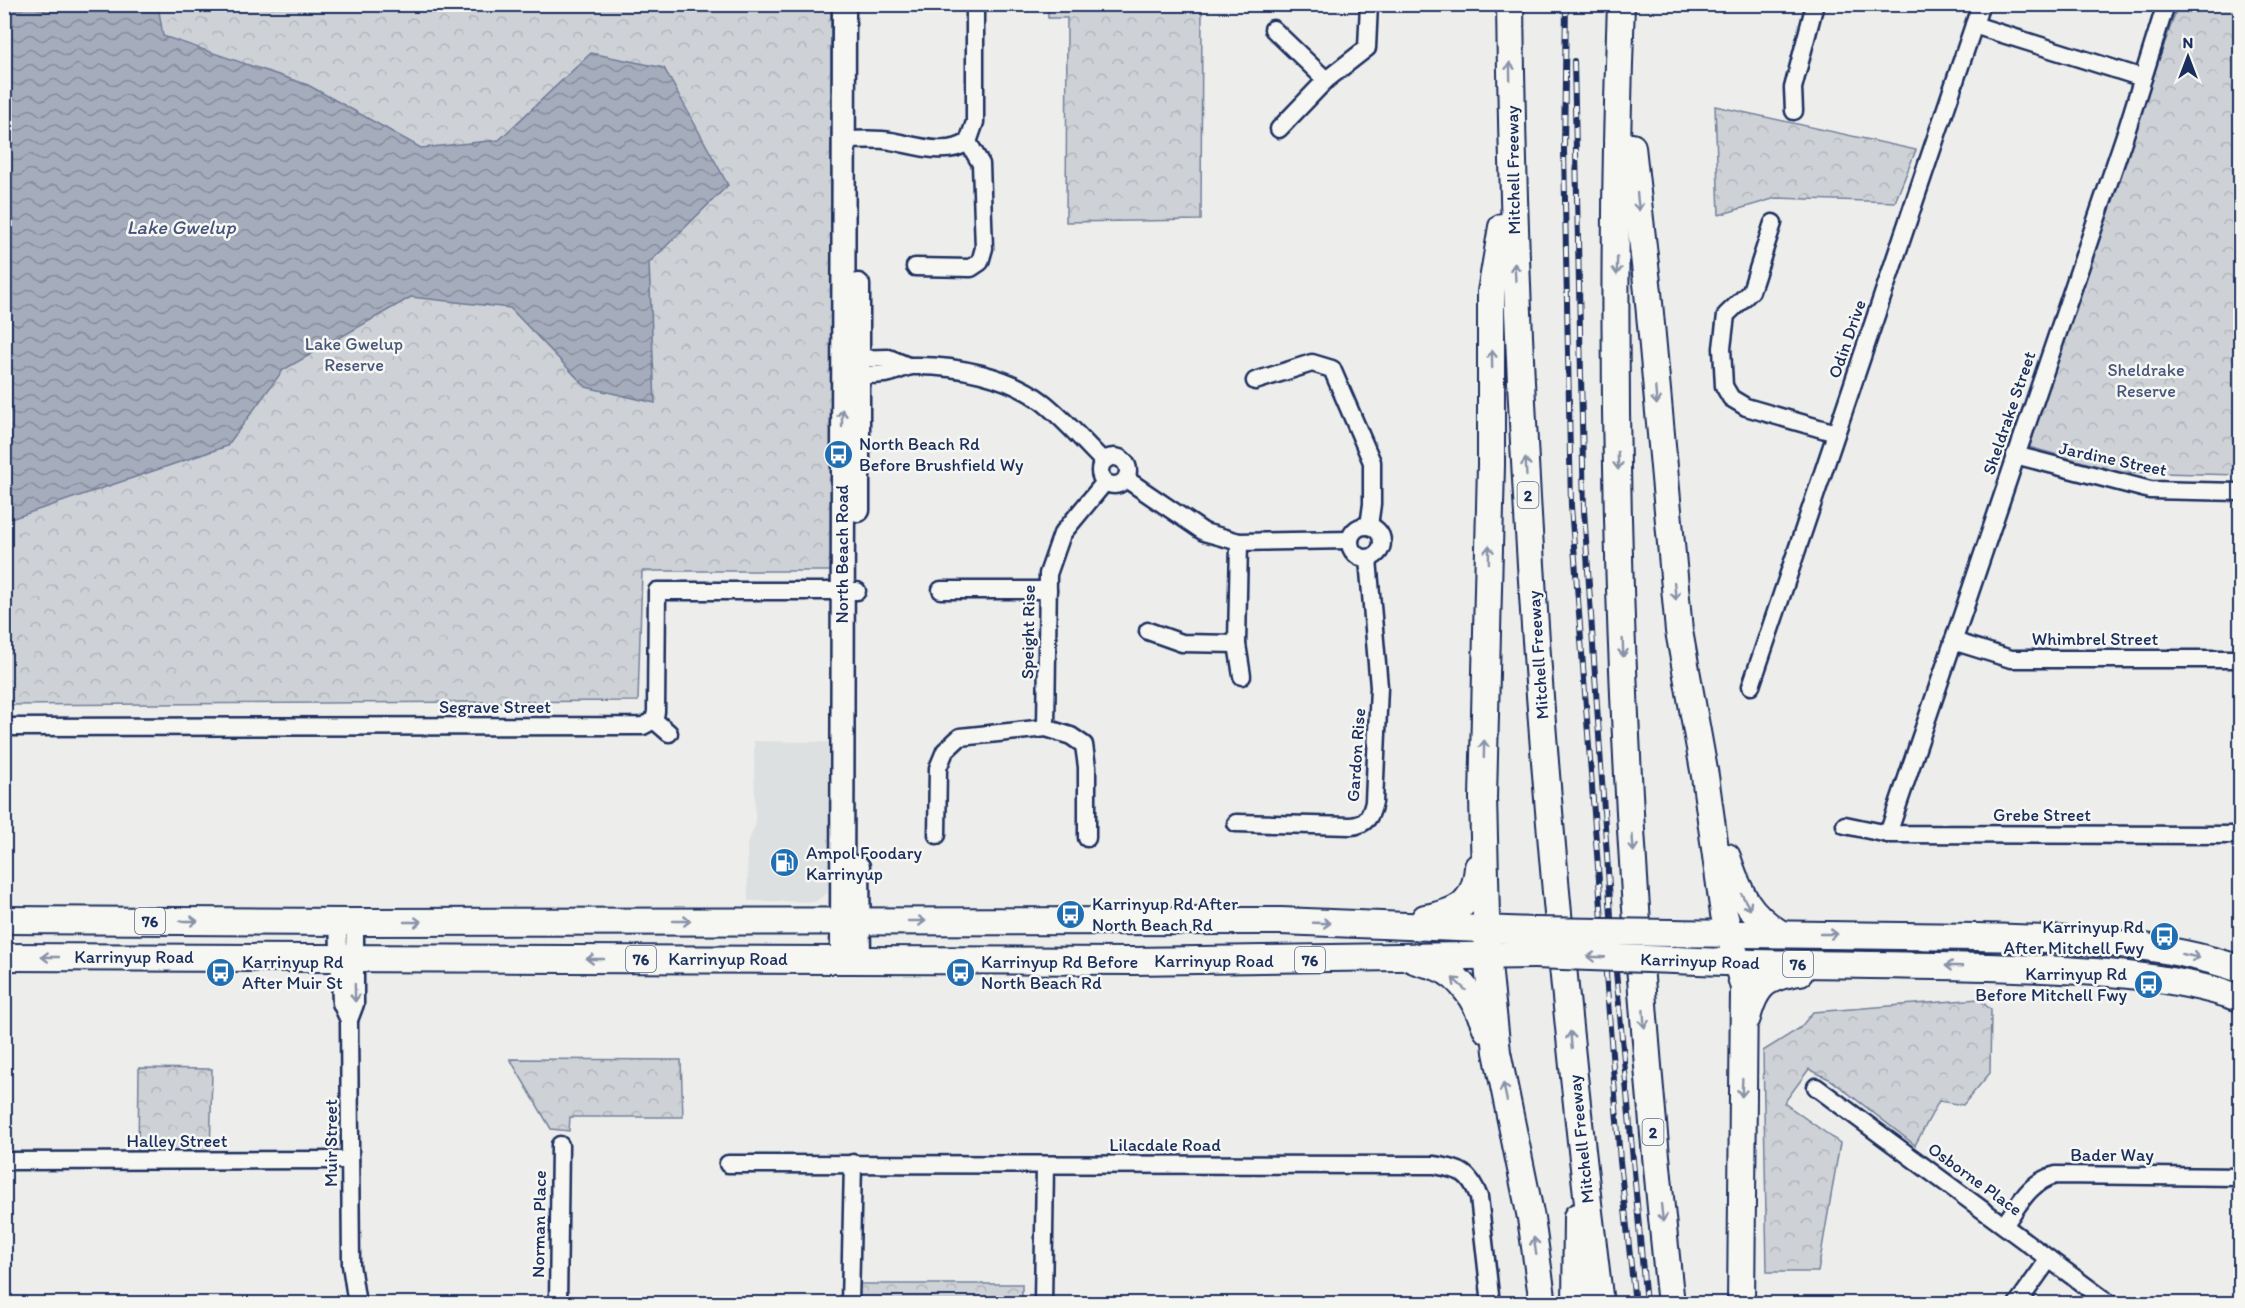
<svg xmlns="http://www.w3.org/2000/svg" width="2245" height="1308" font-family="Itim,sans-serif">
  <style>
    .built { fill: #dde0e1 }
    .forest { fill: url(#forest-crowns); stroke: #74809a; stroke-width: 1.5 }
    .water { fill: url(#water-waves); stroke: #6e7a96; stroke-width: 1.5 }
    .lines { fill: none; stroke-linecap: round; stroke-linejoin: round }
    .minor-casing { stroke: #1b2f5e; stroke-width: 21 }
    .major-casing { stroke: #1b2f5e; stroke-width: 27 }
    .highway-casing { stroke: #1b2f5e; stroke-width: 30 }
    .minor { stroke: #f6f6f2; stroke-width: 16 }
    .major { stroke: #f6f6f2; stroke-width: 22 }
    .highway { stroke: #f6f6f2; stroke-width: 26 }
    .rail-casing { stroke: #1b2f5e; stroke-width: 6 }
    .rail { stroke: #f6f6f2; stroke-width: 4; stroke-dasharray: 11; stroke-linecap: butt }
    .highway-bridge-casing { stroke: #1b2f5e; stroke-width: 30; stroke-linecap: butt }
    .highway-bridge { stroke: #f6f6f2; stroke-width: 26 }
    .oneway { stroke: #8892a8 }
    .labels { text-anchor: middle; stroke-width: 5; stroke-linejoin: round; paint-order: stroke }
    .shield { fill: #f6f6f2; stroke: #5d6b8a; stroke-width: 1.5 }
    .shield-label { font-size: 16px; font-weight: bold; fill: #1b2f5e }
    .street-label { font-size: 18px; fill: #1b2f5e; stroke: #f6f6f2 }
    .park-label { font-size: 18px; fill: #48587c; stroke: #f6f6f2 }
    .poi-label { font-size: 18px; fill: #1b2f5e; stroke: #f6f6f2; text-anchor: start }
    .water-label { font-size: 20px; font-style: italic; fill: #44547a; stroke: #f6f6f2 }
  </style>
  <defs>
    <pattern id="forest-crowns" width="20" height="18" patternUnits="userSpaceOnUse" patternTransform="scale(1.5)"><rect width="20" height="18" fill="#ced2d7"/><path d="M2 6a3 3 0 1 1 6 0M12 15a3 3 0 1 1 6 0" fill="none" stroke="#b0b5bb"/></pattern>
    <pattern id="water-waves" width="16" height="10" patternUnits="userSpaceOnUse" patternTransform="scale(1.5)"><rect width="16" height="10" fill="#a5acbc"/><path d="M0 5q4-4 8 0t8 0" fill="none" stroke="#868c9c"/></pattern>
  </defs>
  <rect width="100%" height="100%" fill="#edeeec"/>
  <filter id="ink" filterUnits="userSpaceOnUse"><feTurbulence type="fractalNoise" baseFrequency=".0167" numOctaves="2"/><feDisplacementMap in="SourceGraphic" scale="12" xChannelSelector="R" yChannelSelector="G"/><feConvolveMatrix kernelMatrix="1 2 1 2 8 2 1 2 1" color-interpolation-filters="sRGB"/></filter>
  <g filter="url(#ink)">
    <!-- built -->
    <polygon class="built" points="754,741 828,742 829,879 827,893 815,902 748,901 747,845 755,825"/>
    <!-- forest -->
    <g class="forest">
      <polygon points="4,5 831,5 831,571 642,571 638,701 5,705"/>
      <polygon points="1048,5 1202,5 1201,220 1066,222 1067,18 1048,18"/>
      <polygon points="2178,5 2240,5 2240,475 2120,472 2025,446"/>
      <polygon points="1715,106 1916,150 1895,202 1776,198 1719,215"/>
      <polygon points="1979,999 1991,1010 1990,1073 1963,1105 1939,1101 1915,1145 1831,1080 1809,1069 1784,1103 1840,1143 1818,1272 1767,1272 1763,1051 1800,1028 1813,1012"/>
      <polygon points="510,1059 681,1060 683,1117 570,1117 569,1131 551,1129"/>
      <polygon points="139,1068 212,1069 210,1160 138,1154"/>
      <polygon points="852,1284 1022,1284 1022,1303 853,1303"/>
    </g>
    <!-- water -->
    <polygon class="water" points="5,4 158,5 163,36 308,85 421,148 499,140 591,53 664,68 728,185 649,263 655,403 586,387 510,308 411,297 283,370 227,446 5,521"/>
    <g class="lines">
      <defs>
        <g id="minor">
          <polyline points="1974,25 2143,78"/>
          <polyline points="1273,29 1326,80"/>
          <polyline points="1794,111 1793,88 1815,4"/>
          <polyline points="1279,129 1326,80 1367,48 1369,4"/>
          <path d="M844 140C859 140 876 138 891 141 914 145 946 157 968 142L975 122V4"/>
          <polyline points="1773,223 1751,291 1726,315 1722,348 1724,386 1731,398 1746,407 1836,433"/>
          <polyline points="915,267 971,268 980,262 984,248 981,164 968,142"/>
          <polyline points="848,359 889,358 908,366"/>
          <path d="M848 374C861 375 877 376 890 373 897 371 904 367 912 366 955 365 1010 376 1044 403 1065 420 1084 442 1103 461"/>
          <polyline points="1255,381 1312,363 1332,369 1372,462 1372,504 1369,526"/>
          <polyline points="2015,455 2150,490 2240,492"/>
          <circle cx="1114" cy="471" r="14"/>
          <polyline points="1126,479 1204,532 1239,542 1350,540"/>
          <circle cx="1366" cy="542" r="16"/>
          <polyline points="1239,542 1237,644 1242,676"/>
          <polyline points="941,590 1048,590"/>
          <polyline points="1148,631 1182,643 1237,644"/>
          <polyline points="1953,641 2011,659 2240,659"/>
          <polyline points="1751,686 1981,4"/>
          <polyline points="654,720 669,733"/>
          <polyline points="4,727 643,726 654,720 656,712 657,591 857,591"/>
          <polyline points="1046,728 1048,574 1062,534 1105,482"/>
          <path d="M1236 823 1351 826C1366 825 1371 816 1374 802L1379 687 1368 559"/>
          <polyline points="1845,825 1888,834 2240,835"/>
          <polyline points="1888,834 2127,129 2166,4"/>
          <polyline points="937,835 938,768 945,751 960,737 1046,728 1071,736 1084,745 1087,767 1087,838"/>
          <polyline points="338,922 341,1003 349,1020"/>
          <polyline points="355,922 355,1004 349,1020 351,1265 357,1304"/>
          <polyline points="1816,1087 2110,1304"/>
          <polyline points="4,1161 350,1160"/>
          <path d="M728 1164 1435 1165C1461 1170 1469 1171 1479 1197L1491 1304"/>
          <path d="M2005 1224C2019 1204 2030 1181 2056 1175L2240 1177"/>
          <polyline points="558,1304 560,1145"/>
          <polyline points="850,1304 853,1163"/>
          <polyline points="1043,1304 1045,1165"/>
          <polyline points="2017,1304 2049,1259"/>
        </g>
        <g id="major">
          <polyline points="858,510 858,285"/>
          <polyline points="858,867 859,959"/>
          <polyline points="842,959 844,4"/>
        </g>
        <g id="highway">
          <path d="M1510 4C1515 438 1547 873 1600 1304"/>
          <path d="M1621 4C1605 437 1624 873 1671 1304"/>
          <polyline points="1632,147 1648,292 1679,631 1705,776 1724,914 1744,988 1741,1304"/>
          <polyline points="1502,227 1491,292 1491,465 1483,798 1487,955 1497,1052 1531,1218 1543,1304"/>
          <path d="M1727 857C1739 893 1748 914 1781 934"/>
          <path d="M1425 918C1458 912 1475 904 1478 867"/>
          <polyline points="4,920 355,922 1281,921 1533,931"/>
          <path d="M1672 933C1773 935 1874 935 1976 937 2065 939 2156 940 2240 969"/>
          <polyline points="4,957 1133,961 1534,955"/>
          <path d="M1414 960C1421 963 1429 964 1437 967 1464 977 1477 1005 1487 1030"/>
          <path d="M1675 960C1789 966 1902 964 2016 968 2093 971 2167 974 2240 998"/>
          <path d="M1747 1018C1756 984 1766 977 1800 972"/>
          <polyline points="1576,1304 1577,1217"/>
        </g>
      </defs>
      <!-- minor casing -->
      <use href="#minor" class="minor-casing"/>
      <!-- major casing -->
      <use href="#major" class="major-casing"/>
      <!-- highway casing -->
      <use href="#highway" class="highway-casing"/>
      <!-- minor -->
      <use href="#minor" class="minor"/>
      <!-- major -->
      <use href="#major" class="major"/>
      <!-- highway -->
      <use href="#highway" class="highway"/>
      <defs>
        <g id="rail">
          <polyline points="1566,4 1564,150 1571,506 1620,1161 1635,1304"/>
          <polyline points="1574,61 1584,510 1611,916 1646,1304"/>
        </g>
      </defs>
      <!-- rail casing -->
      <use href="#rail" class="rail-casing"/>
      <!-- rail -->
      <use href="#rail" class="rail"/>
      <defs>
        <g id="highway-bridge">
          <polyline points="1533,931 1672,933"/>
          <polyline points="1534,955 1675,960"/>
        </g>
      </defs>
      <!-- highway-bridge casing -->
      <use href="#highway-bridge" class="highway-bridge-casing"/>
      <!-- highway-bridge -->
      <use href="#highway-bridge" class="highway-bridge"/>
    </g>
    <!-- one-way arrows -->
    <defs><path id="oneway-shaft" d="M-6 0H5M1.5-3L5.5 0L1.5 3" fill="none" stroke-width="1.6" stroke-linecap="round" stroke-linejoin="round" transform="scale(1.5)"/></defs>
    <g class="oneway">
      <use href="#oneway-shaft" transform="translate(1510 71) rotate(-91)"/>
      <use href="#oneway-shaft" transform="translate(1638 202) rotate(84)"/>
      <use href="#oneway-shaft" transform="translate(1617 266) rotate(91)"/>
      <use href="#oneway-shaft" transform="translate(1515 272) rotate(-93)"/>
      <use href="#oneway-shaft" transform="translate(1492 359) rotate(-91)"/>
      <use href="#oneway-shaft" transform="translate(1656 396) rotate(85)"/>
      <use href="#oneway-shaft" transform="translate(842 418) rotate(-90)"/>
      <use href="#oneway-shaft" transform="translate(1618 461) rotate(89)"/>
      <use href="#oneway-shaft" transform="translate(1526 467) rotate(-93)"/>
      <use href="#oneway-shaft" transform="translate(1489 554) rotate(-89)"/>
      <use href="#oneway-shaft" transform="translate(1675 591) rotate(84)"/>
      <use href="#oneway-shaft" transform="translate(1623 648) rotate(88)"/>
      <use href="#oneway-shaft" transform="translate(1484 749) rotate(-89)"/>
      <use href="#oneway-shaft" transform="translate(1633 843) rotate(86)"/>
      <use href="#oneway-shaft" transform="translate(1746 902) rotate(61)"/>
      <use href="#oneway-shaft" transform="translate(189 921)"/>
      <use href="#oneway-shaft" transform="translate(682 921)"/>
      <use href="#oneway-shaft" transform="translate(917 921)"/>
      <use href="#oneway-shaft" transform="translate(413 922)"/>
      <use href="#oneway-shaft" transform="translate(1322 923) rotate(2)"/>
      <use href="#oneway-shaft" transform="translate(1829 934)"/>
      <use href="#oneway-shaft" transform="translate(2191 956) rotate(13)"/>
      <use href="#oneway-shaft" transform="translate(50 957) rotate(-180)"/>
      <use href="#oneway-shaft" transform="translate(1596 957) rotate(-178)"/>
      <use href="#oneway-shaft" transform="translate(595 959) rotate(-180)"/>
      <use href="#oneway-shaft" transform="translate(1954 966) rotate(-178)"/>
      <use href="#oneway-shaft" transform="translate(1459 984) rotate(-138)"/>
      <use href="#oneway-shaft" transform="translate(355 993) rotate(89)"/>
      <use href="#oneway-shaft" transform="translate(1644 1019) rotate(86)"/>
      <use href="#oneway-shaft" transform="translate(1571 1040) rotate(-95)"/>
      <use href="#oneway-shaft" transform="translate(1742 1088) rotate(92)"/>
      <use href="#oneway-shaft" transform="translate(1505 1092) rotate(-102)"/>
      <use href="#oneway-shaft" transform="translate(1662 1213) rotate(84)"/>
      <use href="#oneway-shaft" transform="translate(1535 1246) rotate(-98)"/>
    </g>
  </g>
  <!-- icons -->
  <defs>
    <symbol id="bus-disc" viewBox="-11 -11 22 22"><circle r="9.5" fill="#1f6fb2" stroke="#f6f6f2"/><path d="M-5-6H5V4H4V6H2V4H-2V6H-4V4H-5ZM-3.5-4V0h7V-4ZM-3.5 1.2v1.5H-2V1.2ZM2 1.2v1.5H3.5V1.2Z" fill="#fff"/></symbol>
    <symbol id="fuel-disc" viewBox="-11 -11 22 22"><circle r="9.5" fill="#1f6fb2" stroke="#f6f6f2"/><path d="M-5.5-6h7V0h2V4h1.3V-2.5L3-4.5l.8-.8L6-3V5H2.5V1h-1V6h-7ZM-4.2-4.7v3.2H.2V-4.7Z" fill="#fff"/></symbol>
  </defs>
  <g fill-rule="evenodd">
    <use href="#bus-disc" x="822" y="438" width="33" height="33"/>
    <use href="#fuel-disc" x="768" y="846" width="33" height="33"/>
    <use href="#bus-disc" x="1054" y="898" width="33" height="33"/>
    <use href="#bus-disc" x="2148" y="920" width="33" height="33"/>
    <use href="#bus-disc" x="204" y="956" width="33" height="33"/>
    <use href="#bus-disc" x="944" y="956" width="33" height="33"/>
    <use href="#bus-disc" x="2132" y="968" width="33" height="33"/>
  </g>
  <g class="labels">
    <!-- shield labels -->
    <g class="shield">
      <rect x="1517.5" y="482" width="21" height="26" rx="4.5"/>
      <rect x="135" y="908" width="30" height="26" rx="4.5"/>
      <rect x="626" y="946" width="30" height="26" rx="4.5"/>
      <rect x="1295" y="947" width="30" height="26" rx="4.5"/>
      <rect x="1783" y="951" width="30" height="26" rx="4.5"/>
      <rect x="1642.5" y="1119" width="21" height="26" rx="4.5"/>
    </g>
    <g class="shield-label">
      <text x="1528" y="501">2</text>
      <text x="150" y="927">76</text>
      <text x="641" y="965">76</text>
      <text x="1310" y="966">76</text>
      <text x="1798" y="970">76</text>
      <text x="1653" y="1138">2</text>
    </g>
    <!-- street labels -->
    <g class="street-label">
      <text transform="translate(1513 170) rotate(-91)" y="6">Mitchell Freeway</text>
      <text transform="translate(1847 339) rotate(-71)" y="6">Odin Drive</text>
      <text transform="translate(2009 413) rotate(-71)" y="6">Sheldrake Street</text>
      <text transform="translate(2113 459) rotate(12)" y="6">Jardine Street</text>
      <text transform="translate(842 554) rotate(-90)" y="6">North Beach Road</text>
      <text transform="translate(1028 632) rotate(-89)" y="6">Speight Rise</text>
      <text x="2095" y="645">Whimbrel Street</text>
      <text transform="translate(1538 655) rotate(-94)" y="6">Mitchell Freeway</text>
      <text x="495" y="713">Segrave Street</text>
      <text transform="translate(1356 755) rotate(-86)" y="6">Gardon Rise</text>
      <text x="2042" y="821">Grebe Street</text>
      <text x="134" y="963">Karrinyup Road</text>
      <text x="728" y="965">Karrinyup Road</text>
      <text x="1214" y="967">Karrinyup Road</text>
      <text transform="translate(1700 961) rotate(2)" y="6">Karrinyup Road</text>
      <text transform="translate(1581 1139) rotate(-96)" y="6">Mitchell Freeway</text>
      <text x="177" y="1147">Halley Street</text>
      <text transform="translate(331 1143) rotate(-90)" y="6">Muir Street</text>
      <text x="1165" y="1151">Lilacdale Road</text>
      <text x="2112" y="1161">Bader Way</text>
      <text transform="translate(1975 1179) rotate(36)" y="6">Osborne Place</text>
      <text transform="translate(539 1224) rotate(-89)" y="6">Norman Place</text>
    </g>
    <!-- park labels -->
    <g class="park-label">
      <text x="354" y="350">Lake Gwelup<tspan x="354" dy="21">Reserve</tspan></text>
      <text x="2146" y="376">Sheldrake<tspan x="2146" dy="21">Reserve</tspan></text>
    </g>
    <!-- poi labels -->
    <g class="poi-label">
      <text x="859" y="450">North Beach Rd<tspan x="859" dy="21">Before Brushfield Wy</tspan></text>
      <text x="806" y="859">Ampol Foodary<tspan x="806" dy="21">Karrinyup</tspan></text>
      <text x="1092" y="910">Karrinyup Rd After<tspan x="1092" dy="21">North Beach Rd</tspan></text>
      <text x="2144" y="933" text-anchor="end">Karrinyup Rd<tspan x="2144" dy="21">After Mitchell Fwy</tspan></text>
      <text x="242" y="968">Karrinyup Rd<tspan x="242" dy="21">After Muir St</tspan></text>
      <text x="981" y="968">Karrinyup Rd Before<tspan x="981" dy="21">North Beach Rd</tspan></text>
      <text x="2127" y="980" text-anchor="end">Karrinyup Rd<tspan x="2127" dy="21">Before Mitchell Fwy</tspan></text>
    </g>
    <!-- water labels -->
    <g class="water-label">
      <text x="181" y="234">Lake Gwelup</text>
    </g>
  </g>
  <!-- margin -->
  <rect width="2245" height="1308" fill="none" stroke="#f6f6f2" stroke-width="24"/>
  <rect x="12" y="12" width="2221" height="1284" fill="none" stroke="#1b2f5e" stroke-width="2" filter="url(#ink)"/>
  <!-- north arrow -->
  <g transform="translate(2188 57)" stroke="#f6f6f2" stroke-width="4.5" paint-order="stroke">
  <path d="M0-4.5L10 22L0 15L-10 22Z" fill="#1b2f5e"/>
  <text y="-9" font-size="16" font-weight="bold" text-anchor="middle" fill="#1b2f5e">N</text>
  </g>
</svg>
